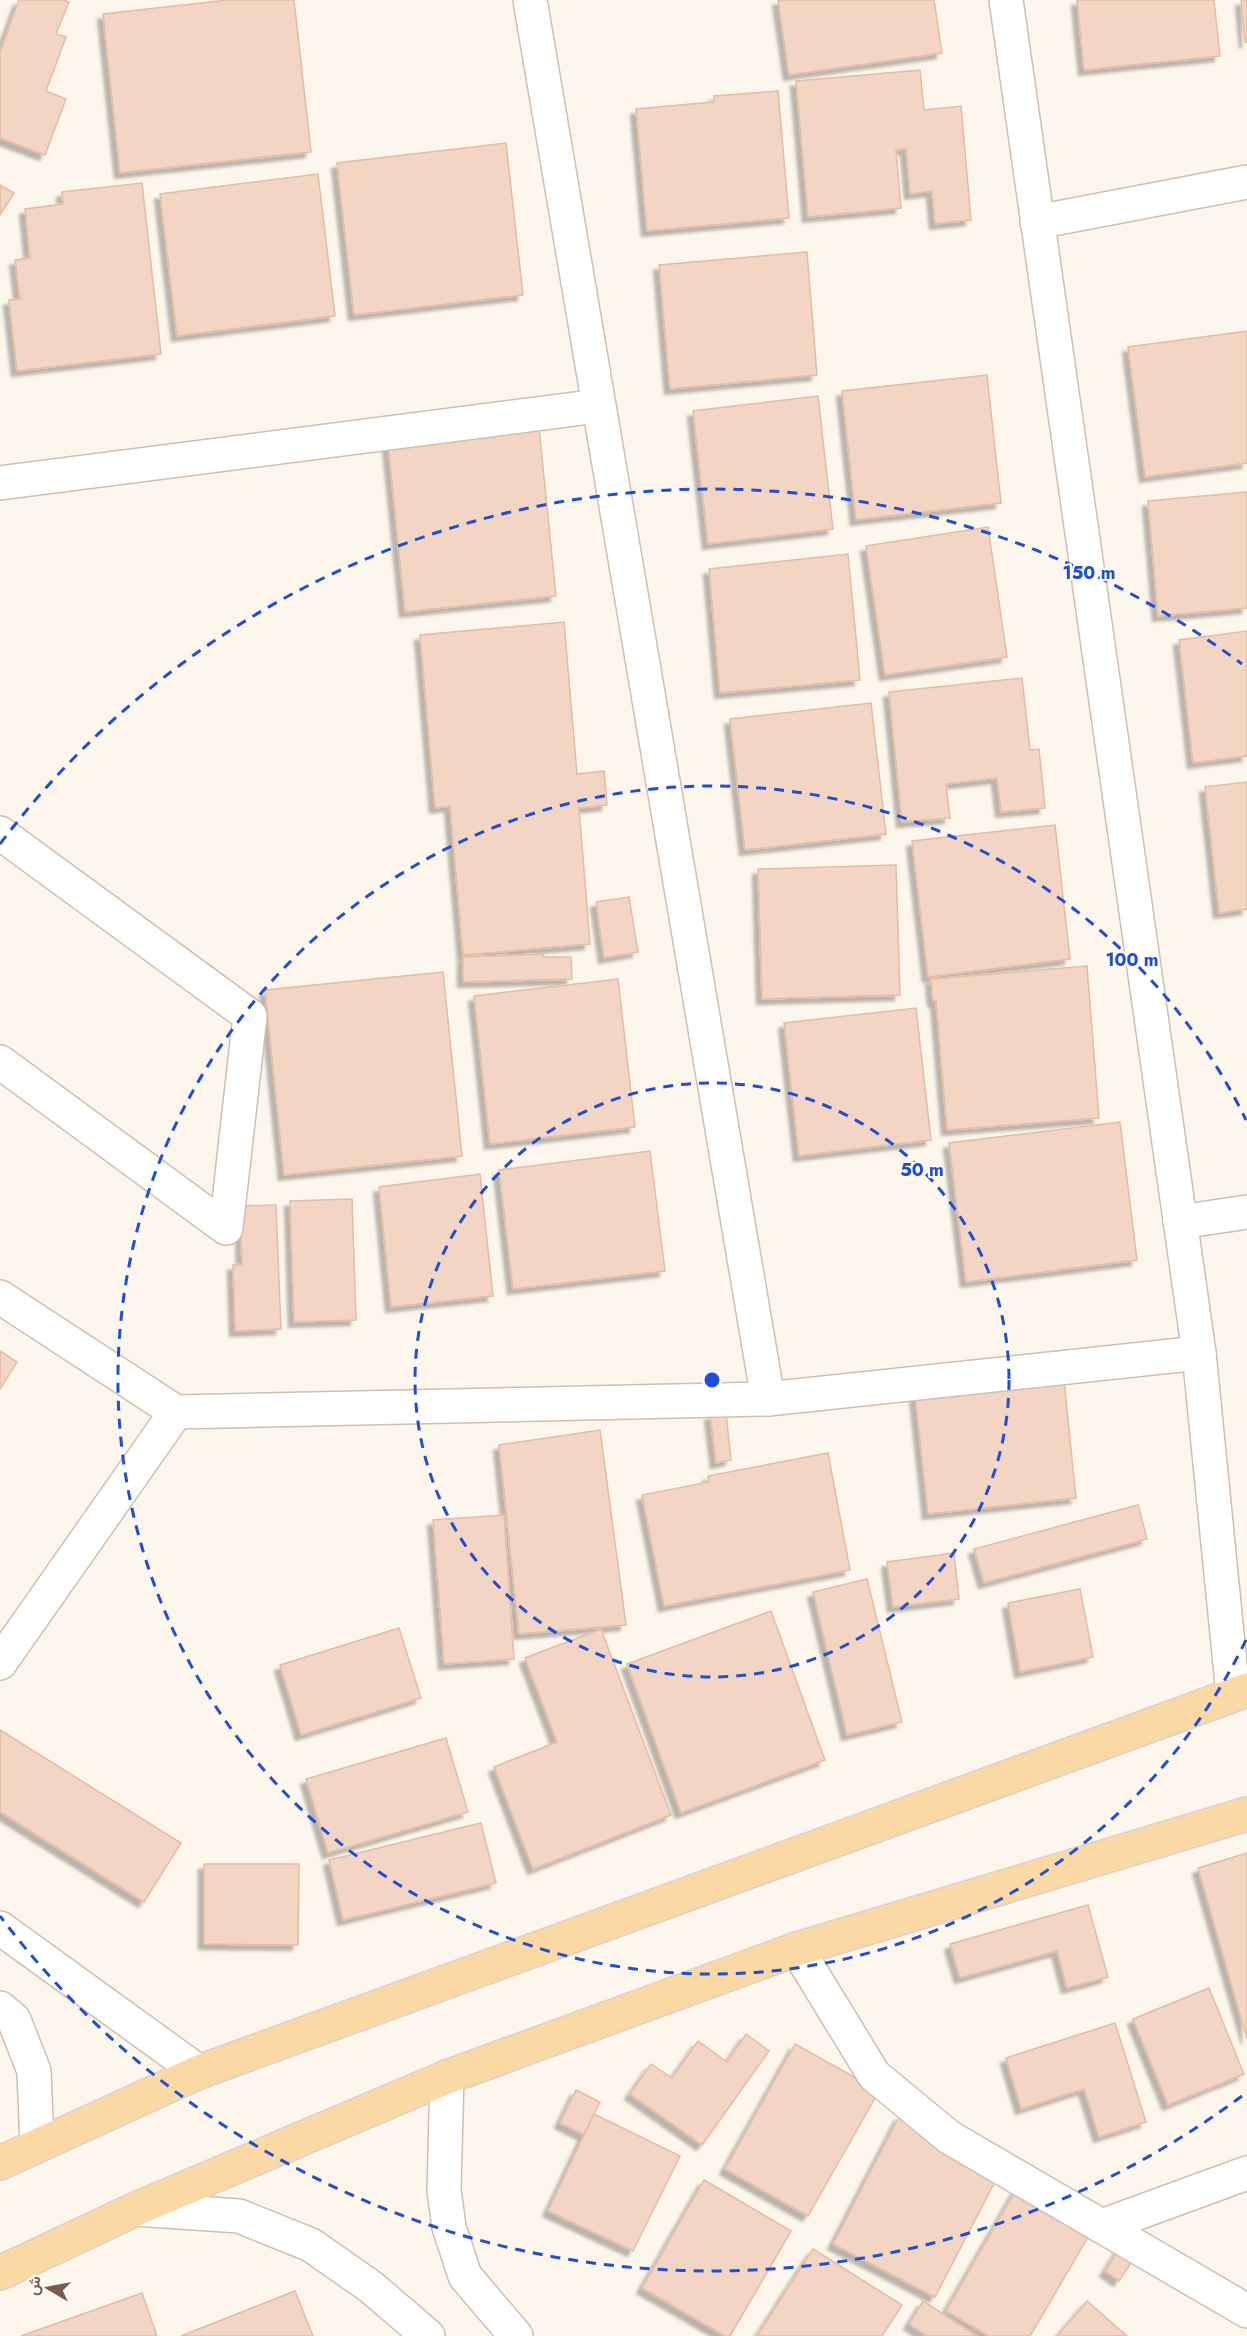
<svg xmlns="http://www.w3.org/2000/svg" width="1247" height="2336" font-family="Jost,Vazirmatn,sans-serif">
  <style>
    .building { fill: #f3d5c3; stroke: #e6bba3; stroke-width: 1.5; filter: url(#shadow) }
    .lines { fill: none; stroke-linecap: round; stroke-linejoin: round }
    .minor-casing { stroke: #d1beb0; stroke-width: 36 }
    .major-casing { stroke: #dad1cd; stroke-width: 36 }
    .minor { stroke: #fff; stroke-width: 33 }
    .major { stroke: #fbd9a5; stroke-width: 33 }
    .ring { fill: none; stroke: #1d4ed8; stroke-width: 3; stroke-dasharray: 10 8 }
    .centre { fill: #1d4ed8; stroke: #fffaf3; stroke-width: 3 }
    .ring-label { font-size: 18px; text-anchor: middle; font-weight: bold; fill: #1d4ed8; stroke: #fffaf3; stroke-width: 4.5; stroke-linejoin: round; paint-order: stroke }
  </style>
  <defs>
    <filter id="shadow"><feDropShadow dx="-5.5" dy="5.5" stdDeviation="1.5" flood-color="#0004"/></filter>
  </defs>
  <rect width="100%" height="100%" fill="#fdf6ec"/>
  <!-- building -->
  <g class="building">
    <polygon points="19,0 63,0 69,2 56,34 66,37 46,91 66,99 45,155 0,138 0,52"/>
    <polygon points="228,0 294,0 311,152 120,173 103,14"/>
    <polygon points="778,0 934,0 942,53 789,75"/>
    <polygon points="1077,0 1214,0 1220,56 1084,70"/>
    <polygon points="1241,0 1247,0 1247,42 1245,42"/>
    <polygon points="920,70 924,110 961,106 971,220 935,224 932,191 910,194 906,149 896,150 901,208 808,217 796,81"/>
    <polygon points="778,91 789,218 647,231 636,109 714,102 714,96"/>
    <polygon points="506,143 523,295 354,315 337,163"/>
    <polygon points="318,174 335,316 177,336 160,194"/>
    <polygon points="142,183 161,354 17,371 9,300 20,299 15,260 30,258 25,209 63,204 62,192"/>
    <polygon points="0,185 14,193 0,215"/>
    <polygon points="807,252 817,375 670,389 659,265"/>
    <polygon points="1247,331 1247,463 1145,477 1128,347"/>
    <polygon points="987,375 1001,503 856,520 842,391"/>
    <polygon points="818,396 833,529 708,544 693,411"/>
    <polygon points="538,418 556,596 405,612 387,433"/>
    <polygon points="1247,492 1247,608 1158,616 1148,501"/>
    <polygon points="988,527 1007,657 885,675 866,546"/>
    <polygon points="848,554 860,680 720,693 709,569"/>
    <polygon points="564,622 577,774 604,771 607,805 579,808 590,944 463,955 450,806 435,808 420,635"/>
    <polygon points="1247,631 1247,756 1193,763 1179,640"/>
    <polygon points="1022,678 1030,750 1039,749 1045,808 1001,812 997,778 946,784 950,818 902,822 889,692"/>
    <polygon points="871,703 886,834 745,850 730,719"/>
    <polygon points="1247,782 1247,909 1219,913 1205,787"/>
    <polygon points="1055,825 1070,959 928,977 912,841"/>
    <polygon points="896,865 900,995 762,999 758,869"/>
    <polygon points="629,897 638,952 604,958 596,902"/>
    <polygon points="543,954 543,957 571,957 572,979 463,982 463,957"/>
    <polygon points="1087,966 1099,1118 947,1130 936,1001 933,1001 931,979"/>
    <polygon points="443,972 462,1156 284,1175 265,990"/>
    <polygon points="618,979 635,1127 490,1144 474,996"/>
    <polygon points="916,1008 931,1140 799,1156 784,1023"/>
    <polygon points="1120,1122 1137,1260 966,1282 949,1143"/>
    <polygon points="650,1151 665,1271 513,1289 499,1170"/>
    <polygon points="480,1174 493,1296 391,1307 379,1187"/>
    <polygon points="352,1199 356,1320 294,1322 290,1201"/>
    <polygon points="276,1205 281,1329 235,1331 233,1265 242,1264 240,1206"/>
    <polygon points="0,1351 17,1362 0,1389"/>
    <polygon points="1063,1370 1076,1498 928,1514 914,1385"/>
    <polygon points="726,1413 731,1460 716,1463 710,1415"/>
    <polygon points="600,1430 626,1625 519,1634 499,1445"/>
    <polygon points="828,1453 850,1570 664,1606 642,1495 709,1482 708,1476"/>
    <polygon points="1138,1505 1147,1539 984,1583 974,1549"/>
    <polygon points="504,1515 514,1659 444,1664 433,1520"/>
    <polygon points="954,1553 959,1599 893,1607 887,1562"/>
    <polygon points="867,1579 902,1722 847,1735 813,1592"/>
    <polygon points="1080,1589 1093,1657 1020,1672 1008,1603"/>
    <polygon points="771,1611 825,1760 681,1813 627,1664"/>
    <polygon points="399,1628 421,1698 301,1735 280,1665"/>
    <polygon points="601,1629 671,1815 533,1869 494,1767 557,1742 525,1658"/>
    <polygon points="0,1730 181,1843 144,1902 0,1812"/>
    <polygon points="446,1738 468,1812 328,1853 306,1779"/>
    <polygon points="481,1823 496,1883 343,1920 329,1860"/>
    <polygon points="1247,1853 1247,2039 1198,1868"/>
    <polygon points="204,1864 299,1864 298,1945 204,1944"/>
    <polygon points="1088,1905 1108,1977 1067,1988 1057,1951 960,1978 950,1944"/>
    <polygon points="1209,1988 1244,2074 1168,2105 1133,2019"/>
    <polygon points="1115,2023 1146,2122 1099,2137 1084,2089 1021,2109 1006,2058"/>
    <polygon points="746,2034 769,2051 702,2145 630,2094 651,2064 672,2078 698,2041 727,2062"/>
    <polygon points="795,2044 879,2091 808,2216 725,2169"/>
    <polygon points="576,2090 600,2102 584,2135 560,2123"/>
    <polygon points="594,2114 680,2156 633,2251 548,2211"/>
    <polygon points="900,2115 1002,2168 935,2297 833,2244"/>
    <polygon points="704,2180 791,2231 730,2336 725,2336 642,2288"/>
    <polygon points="1017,2188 1091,2232 1030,2336 989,2336 946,2311"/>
    <polygon points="1124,2241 1139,2251 1119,2281 1105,2271"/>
    <polygon points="813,2249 902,2305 882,2336 757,2336"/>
    <polygon points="295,2291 313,2336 181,2336"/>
    <polygon points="142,2293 157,2336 21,2336"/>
    <polygon points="923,2301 977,2336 927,2336 909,2324"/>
    <polygon points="1087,2301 1127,2336 1057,2336"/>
  </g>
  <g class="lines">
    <defs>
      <g id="minor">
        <polyline points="530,0 768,1399"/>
        <polyline points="1006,0 1199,1353 1233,1694"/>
        <polyline points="1037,222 1247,182"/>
        <polyline points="0,483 598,406"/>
        <polyline points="0,833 250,1016 226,1228 0,1062"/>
        <polyline points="1180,1222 1247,1212"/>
        <polyline points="0,1297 176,1412 768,1399 1199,1353"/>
        <polyline points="0,1663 176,1412"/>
        <polyline points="0,1928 199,2072"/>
        <polyline points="797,1949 874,2075 949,2137 1247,2311"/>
        <polyline points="0,2008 14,2020 34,2071 37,2145"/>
        <polyline points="447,2077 444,2190 449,2227 465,2276 516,2336"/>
        <polyline points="136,2209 239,2216 311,2245 371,2287 428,2336"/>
        <polyline points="1102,2226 1247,2173"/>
      </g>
      <g id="major">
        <polyline points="0,2163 199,2072 1247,1690"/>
        <polyline points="0,2273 136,2209 447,2077 797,1949 1247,1814"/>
      </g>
    </defs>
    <!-- minor casing -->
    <use href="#minor" class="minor-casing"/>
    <!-- major casing -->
    <use href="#major" class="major-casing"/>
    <!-- minor -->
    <use href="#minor" class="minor"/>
    <!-- major -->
    <use href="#major" class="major"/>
  </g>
  <!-- distance rings -->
  <g class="ring">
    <circle cx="712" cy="1380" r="297"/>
    <path d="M1246 1640A594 594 0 1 1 1246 1120"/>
    <path d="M1242 2096A891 891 0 0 1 0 1916M0 844A891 891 0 0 1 1242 664"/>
  </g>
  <circle cx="712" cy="1380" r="9" class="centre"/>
  <g class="ring-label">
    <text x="1089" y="579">150 m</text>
    <text x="1132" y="966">100 m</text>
    <text x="922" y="1176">50 m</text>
  </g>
  <!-- north arrow -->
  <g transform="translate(48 2288) rotate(280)" stroke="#fffaf3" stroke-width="4.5" paint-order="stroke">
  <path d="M0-4.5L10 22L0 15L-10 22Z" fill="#7a5c4d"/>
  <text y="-9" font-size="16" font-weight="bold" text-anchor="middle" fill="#7a5c4d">ش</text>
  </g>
</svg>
